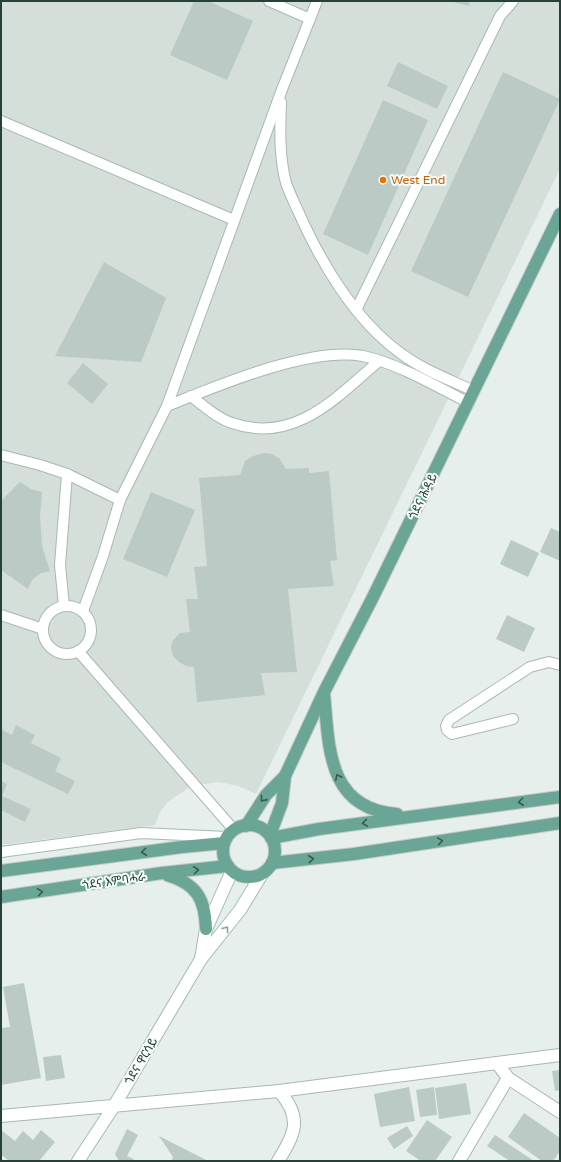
<svg xmlns="http://www.w3.org/2000/svg" width="561" height="1162" font-family="'Varela Round','Noto Sans Ethiopic',sans-serif">
  <style>
    .built { fill: #d4dfda }
    .building { fill: #bbcac4 }
    .lines { fill: none; stroke-linecap: round; stroke-linejoin: round }
    .lane-casing { stroke: #a8b8b2; stroke-width: 12 }
    .street-casing { stroke: #a8b8b2; stroke-width: 14 }
    .secondary-casing { stroke: #a4bbb3; stroke-width: 14 }
    .primary-casing { stroke: #c2cac8; stroke-width: 14 }
    .lane { stroke: #fff; stroke-width: 10 }
    .street { stroke: #fff; stroke-width: 12 }
    .secondary { stroke: #fff; stroke-width: 12 }
    .primary { stroke: #6aa596; stroke-width: 12 }
    .oneway { stroke: #365b51 }
    .oneway2 { stroke: #92a09c }
    .food-dot { fill: #e8710a; stroke: #f7fbf9; stroke-width: 1.5 }
    .labels { text-anchor: middle; stroke-width: 4; stroke-linejoin: round; paint-order: stroke }
    .food-label { font-size: 12px; fill: #c56008; stroke: #f7fbf9; text-anchor: start }
    .street-label { font-size: 12px; fill: #24423a; stroke: #f7fbf9 }
  </style>
  <rect width="100%" height="100%" fill="#e6efeb"/>
  <!-- built -->
  <polygon class="built" points="1,1 560,1 560,169 256,794 238,786 219,782 191,786 168,802 160,812 155,825 1,845"/>
  <!-- building -->
  <g class="building">
    <polygon points="194,1 208,1 253,21 227,80 170,55"/>
    <polygon points="449,1 470,1 469,6"/>
    <polygon points="398,62 448,86 437,109 387,86"/>
    <polygon points="503,72 560,99 468,297 411,271"/>
    <polygon points="383,100 428,120 368,255 323,234"/>
    <polygon points="104,262 166,298 141,362 55,356"/>
    <polygon points="83,363 108,384 92,404 67,383"/>
    <polygon points="264,453 272,454 279,458 286,469 309,468 309,473 329,471 337,560 330,561 334,586 288,589 297,672 261,673 265,695 197,702 194,667 186,666 179,662 173,656 171,647 173,640 180,633 190,632 186,599 198,599 194,567 207,566 199,478 240,475 245,461 253,456"/>
    <polygon points="20,482 31,489 42,492 40,516 42,546 50,571 41,573 32,580 28,589 1,570 1,501"/>
    <polygon points="151,492 195,510 167,577 123,559"/>
    <polygon points="551,528 560,532 560,561 540,552"/>
    <polygon points="511,540 539,553 528,577 500,564"/>
    <polygon points="507,615 535,628 524,652 496,639"/>
    <polygon points="16,725 35,735 31,743 61,758 55,771 75,781 68,794 1,762 1,729 12,735"/>
    <polygon points="1,781 7,784 2,796 31,809 25,822 1,810"/>
    <polygon points="24,983 41,1078 1,1085 1,1028 10,1027 3,987"/>
    <polygon points="61,1055 65,1078 46,1081 43,1057"/>
    <polygon points="560,1070 560,1090 555,1091 552,1071"/>
    <polygon points="466,1083 471,1114 439,1119 435,1088"/>
    <polygon points="409,1087 415,1121 380,1127 374,1094"/>
    <polygon points="434,1087 437,1115 420,1117 416,1090"/>
    <polygon points="524,1113 560,1138 560,1151 553,1161 542,1161 508,1137"/>
    <polygon points="427,1120 452,1137 435,1161 421,1161 406,1151"/>
    <polygon points="407,1126 413,1136 394,1149 387,1138"/>
    <polygon points="127,1129 138,1135 127,1156 137,1161 119,1161 115,1154"/>
    <polygon points="1,1130 15,1141 23,1131 33,1140 41,1130 55,1142 39,1161 9,1161 3,1156 1,1158"/>
    <polygon points="495,1135 534,1161 510,1161 487,1146"/>
    <polygon points="159,1136 208,1161 171,1161 173,1157"/>
  </g>
  <g class="lines">
    <defs>
      <g id="lane">
        <polyline points="269,1 310,19"/>
        <path d="M281 102C280 129 279 156 286 183 289 192 294 202 298 211 320 261 354 319 399 352 421 369 448 379 474 391"/>
        <polyline points="1,121 234,220"/>
        <polyline points="356,310 500,16 513,1"/>
        <path d="M191 396C204 406 217 418 232 423 294 445 337 397 379 361"/>
        <polyline points="167,406 281,92 317,1"/>
        <polyline points="1,455 40,465 67,474 60,565 64,606"/>
        <polyline points="67,474 120,500"/>
        <circle cx="67" cy="630" r="24"/>
        <path d="M83 611 103 556 120 500 167 406C217 386 310 346 363 356 399 364 436 386 469 403"/>
        <polyline points="1,615 43,629"/>
        <polyline points="78,651 234,830"/>
        <polyline points="513,719 452,734 447,730 446,726 449,720 530,667 549,662 560,665"/>
        <polyline points="1,852 141,833 227,837"/>
      </g>
      <g id="street">
        <polyline points="497,1063 508,1078 560,1112"/>
        <polyline points="1,1116 279,1091 560,1055"/>
        <path d="M278 1161C295 1134 303 1118 279 1091"/>
        <polyline points="459,1161 508,1078"/>
      </g>
      <g id="secondary">
        <polyline points="201,959 206,929 232,871"/>
        <polyline points="78,1161 114,1106 201,959 240,910 262,874"/>
      </g>
      <g id="primary">
        <path d="M324 693C329 747 327 809 397 814"/>
        <circle cx="249" cy="851" r="26"/>
        <polyline points="246,826 266,795 285,776"/>
        <polyline points="270,835 282,803 285,776 324,692 373,597 560,214"/>
        <polyline points="271,838 319,829 560,797"/>
        <polyline points="272,863 354,854 560,823"/>
        <polyline points="1,871 182,847 224,843"/>
        <path d="M167 875C197 884 205 899 206 929"/>
        <polyline points="1,897 162,873 228,866"/>
      </g>
    </defs>
    <!-- lane casing -->
    <use href="#lane" class="lane-casing"/>
    <!-- street casing -->
    <use href="#street" class="street-casing"/>
    <!-- secondary casing -->
    <use href="#secondary" class="secondary-casing"/>
    <!-- primary casing -->
    <use href="#primary" class="primary-casing"/>
    <!-- lane -->
    <use href="#lane" class="lane"/>
    <!-- street -->
    <use href="#street" class="street"/>
    <!-- secondary -->
    <use href="#secondary" class="secondary"/>
    <!-- primary -->
    <use href="#primary" class="primary"/>
  </g>
  <!-- one-way arrows -->
  <defs><path id="oneway-chevron" d="M-2-3.5L2.5 0L-2 3.5" fill="none" stroke-width="1.6" stroke-linecap="round" stroke-linejoin="round"/></defs>
  <g class="oneway">
    <use href="#oneway-chevron" transform="translate(338 777) rotate(-116)"/>
    <use href="#oneway-chevron" transform="translate(263 799) rotate(129)"/>
    <use href="#oneway-chevron" transform="translate(521 802) rotate(173)"/>
    <use href="#oneway-chevron" transform="translate(365 823) rotate(172)"/>
    <use href="#oneway-chevron" transform="translate(440 841) rotate(-9)"/>
    <use href="#oneway-chevron" transform="translate(144 852) rotate(173)"/>
    <use href="#oneway-chevron" transform="translate(311 859) rotate(-6)"/>
    <use href="#oneway-chevron" transform="translate(196 870) rotate(-7)"/>
    <use href="#oneway-chevron" transform="translate(40 892) rotate(-8)"/>
  </g>
  <use class="oneway2" href="#oneway-chevron" transform="translate(226 929) rotate(-53)"/>
  <!-- markers -->
  <circle class="food-dot" cx="383" cy="180" r="4"/>
  <g class="labels">
    <!-- food labels -->
    <g class="food-label">
      <text x="391" y="184">West End</text>
    </g>
    <!-- street labels -->
    <g class="street-label">
      <text transform="translate(423 496) rotate(-64)" y="4">ጎደና ሕዳይ</text>
      <text transform="translate(114 881) rotate(-8)" y="4">ጎደና እምባሓራ</text>
      <text transform="translate(141 1061) rotate(-59)" y="4">ጎደና ዋርሳይ</text>
    </g>
  </g>
  <!-- border -->
  <rect width="561" height="1162" fill="none" stroke="#24423a" stroke-width="4"/>
</svg>
